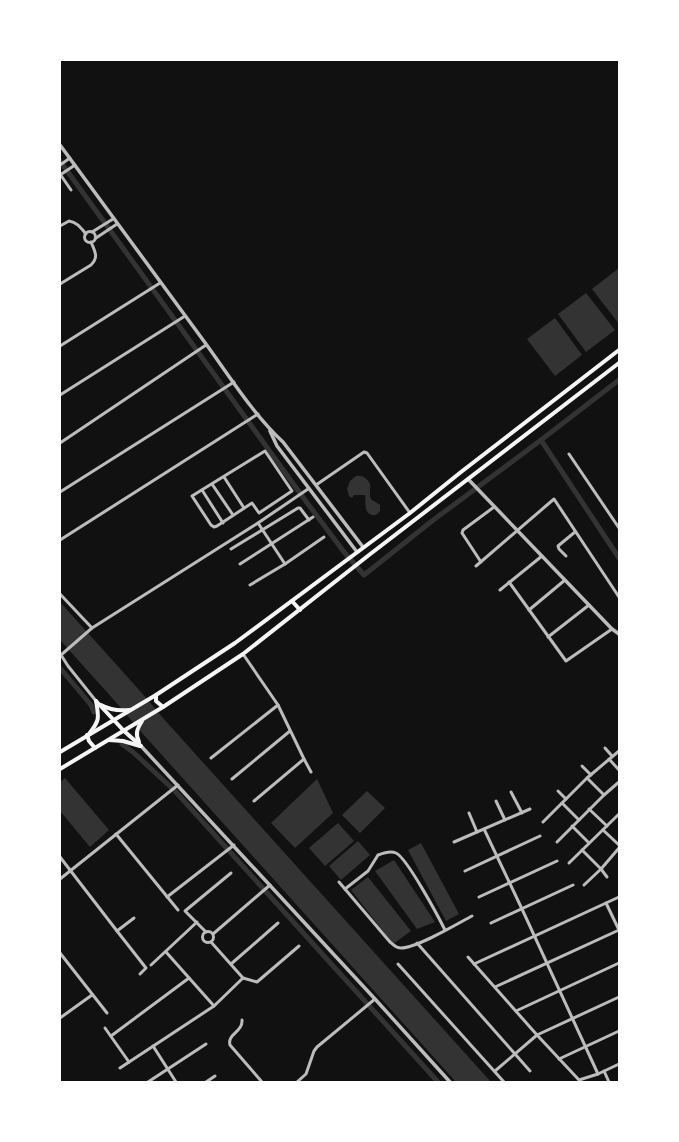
<svg xmlns="http://www.w3.org/2000/svg" width="679" height="1142" font-family="'Noto Sans',sans-serif">
  <style>
    .water { fill: #333 }
    .lines { fill: none; stroke-linecap: round; stroke-linejoin: round }
    .canal { stroke: #333; stroke-width: 5 }
    .minor { stroke: #bcbcbc; stroke-width: 3 }
    .tertiary { stroke: #bcbcbc; stroke-width: 3.5 }
    .secondary { stroke: #f5f5f5; stroke-width: 4 }
  </style>
  <rect width="100%" height="100%" fill="#111"/>
  <!-- water -->
  <g class="water">
    <polygon points="619,268 619,324 592,289"/>
    <polygon points="586,293 615,330 586,352 558,314"/>
    <polygon points="555,318 582,355 555,376 527,339"/>
    <path d="M356 476C362 475 367 478 370 484 371 488 368 497 372 500 375 502 378 503 380 505V511L376 515C363 516 366 504 365 495H354L352 498 349 496 347 489 350 481Z"/>
    <polygon points="60,602 141,692 163,718 491,1082 456,1082 143,734 114,700 60,640"/>
    <polygon points="65,778 109,830 90,847 60,811 60,782"/>
    <polygon points="317,779 333,813 295,848 271,823"/>
    <polygon points="367,791 385,808 360,833 342,815"/>
    <polygon points="338,823 354,841 325,866 309,848"/>
    <polygon points="358,841 370,855 341,880 329,866"/>
    <polygon points="421,843 459,914 446,921 408,850"/>
    <polygon points="394,860 435,922 417,929 375,871"/>
    <polygon points="368,877 411,931 393,944 351,890"/>
  </g>
  <g class="lines">
    <!-- canal -->
    <g class="canal">
      <polyline points="60,161 305,500 344,552 364,575 432,521 541,440 619,380"/>
      <polyline points="541,440 619,558"/>
      <polyline points="60,668 91,705 94,712"/>
      <polyline points="122,744 133,752 175,791 438,1082"/>
    </g>
    <!-- minor -->
    <g class="minor">
      <polyline points="60,165 70,158"/>
      <polyline points="60,174 71,190"/>
      <polyline points="60,175 75,165"/>
      <path d="M60 226 69 221C77 222 81 228 86 234"/>
      <circle cx="90" cy="237" r="5.5"/>
      <polyline points="92,232 113,219"/>
      <polyline points="96,238 117,224"/>
      <path d="M60 284 91 265C99 257 95 252 91 242"/>
      <polyline points="60,346 160,283"/>
      <polyline points="60,395 185,316"/>
      <polyline points="60,443 206,345"/>
      <polygon points="265,451 292,491 259,513 252,503 217,526 214,527 211,525 192,496"/>
      <polyline points="569,454 619,528"/>
      <polyline points="224,477 244,508"/>
      <polyline points="212,484 233,515"/>
      <polyline points="316,485 364,452 367,453 410,513"/>
      <polyline points="202,490 223,523"/>
      <polyline points="60,492 234,382"/>
      <polyline points="258,523 285,564 324,537"/>
      <polyline points="60,540 258,414"/>
      <polyline points="231,549 298,508 300,508 309,520"/>
      <polyline points="566,556 559,549 558,546 575,532"/>
      <polyline points="481,562 462,533 463,530 494,507"/>
      <polyline points="240,564 313,517"/>
      <polyline points="476,566 554,499 619,597"/>
      <polyline points="509,582 566,661 612,629"/>
      <polyline points="250,585 285,564"/>
      <polyline points="500,590 542,556"/>
      <polyline points="60,594 92,628"/>
      <polyline points="529,610 565,580"/>
      <polyline points="548,637 589,605"/>
      <polyline points="243,654 278,705 304,759 254,801"/>
      <polyline points="61,655 92,628 258,523 308,489"/>
      <polyline points="61,655 68,666 96,701"/>
      <polyline points="605,748 612,756"/>
      <polyline points="211,758 278,705"/>
      <polyline points="304,759 311,772"/>
      <polyline points="609,759 619,770"/>
      <polyline points="582,766 591,775"/>
      <polyline points="587,778 604,795"/>
      <polyline points="232,779 290,731"/>
      <polyline points="558,791 566,799"/>
      <polyline points="511,792 522,813"/>
      <polyline points="496,801 505,820"/>
      <polyline points="562,803 579,820"/>
      <polyline points="589,809 607,826"/>
      <polyline points="469,813 477,832"/>
      <polyline points="543,822 587,778 619,751"/>
      <polyline points="572,826 589,843"/>
      <polyline points="484,829 522,909 598,1074"/>
      <polyline points="603,830 619,845"/>
      <polyline points="116,834 178,910"/>
      <polyline points="454,842 530,809"/>
      <polyline points="557,842 604,795 619,782"/>
      <polyline points="582,850 601,869 607,877"/>
      <polyline points="60,857 117,931 134,918"/>
      <polyline points="569,863 619,814"/>
      <polyline points="465,871 540,836"/>
      <polyline points="60,879 178,785"/>
      <path d="M339 882 390 942C394 945 396 948 401 948 417 948 457 924 472 916"/>
      <polyline points="584,885 601,869 619,848"/>
      <path d="M345 889 368 871 378 855C383 853 390 850 396 853 407 858 438 916 445 930"/>
      <polyline points="167,897 234,845"/>
      <polyline points="479,897 557,861"/>
      <polyline points="606,903 619,930"/>
      <polyline points="491,923 573,885"/>
      <polyline points="117,931 146,968 140,974"/>
      <circle cx="208" cy="937" r="5.5"/>
      <polyline points="206,932 185,911 231,873"/>
      <polyline points="213,934 270,885"/>
      <polyline points="211,942 243,978 257,982 299,946"/>
      <polyline points="417,943 530,1071"/>
      <polyline points="166,952 214,1006"/>
      <polyline points="60,953 107,1013"/>
      <polyline points="468,957 537,1035 579,1080 598,1074 619,1064"/>
      <polyline points="231,964 278,923"/>
      <polyline points="398,964 504,1082"/>
      <polyline points="474,964 619,897"/>
      <polyline points="151,965 197,922"/>
      <polyline points="495,987 619,930"/>
      <polyline points="516,1011 619,963"/>
      <polyline points="60,1018 92,995"/>
      <path d="M242 1020C243 1032 227 1034 230 1045L262 1082"/>
      <polyline points="105,1028 129,1062"/>
      <polyline points="111,1036 189,978"/>
      <polyline points="153,1046 176,1082"/>
      <polyline points="559,1059 619,1031"/>
      <polyline points="120,1068 214,1006 243,978"/>
      <polyline points="495,1071 537,1035 619,997"/>
      <polyline points="604,1071 609,1082"/>
      <polyline points="148,1082 206,1044"/>
      <polyline points="206,1082 215,1076"/>
      <polyline points="297,1082 306,1074 314,1051 317,1047 375,999"/>
    </g>
    <!-- tertiary -->
    <g class="tertiary">
      <path d="M60 145C109 211 157 278 206 344 230 377 253 414 283 442L363 547"/>
      <polyline points="270,431 277,446 357,552"/>
      <polyline points="468,479 612,629 619,634"/>
      <polyline points="141,746 375,999 450,1082"/>
    </g>
    <!-- secondary -->
    <g class="secondary">
      <polyline points="292,601 300,610"/>
      <polyline points="156,695 156,701 163,707"/>
      <polyline points="96,701 124,731 141,746"/>
      <path d="M101 705C110 710 119 711 129 710"/>
      <path d="M89 734C100 720 99 718 96 701"/>
      <polyline points="87,735 89,741 95,748"/>
      <polyline points="109,740 123,741 140,746"/>
      <path d="M139 742C135 734 137 729 142 721"/>
      <polyline points="60,752 156,695 235,643 410,513 461,472 619,350"/>
      <polyline points="60,769 163,707 243,654 369,555 619,363"/>
    </g>
  </g>
  <!-- border -->
  <rect width="679" height="1142" fill="none" stroke="#ffffff" stroke-width="122"/>
</svg>
